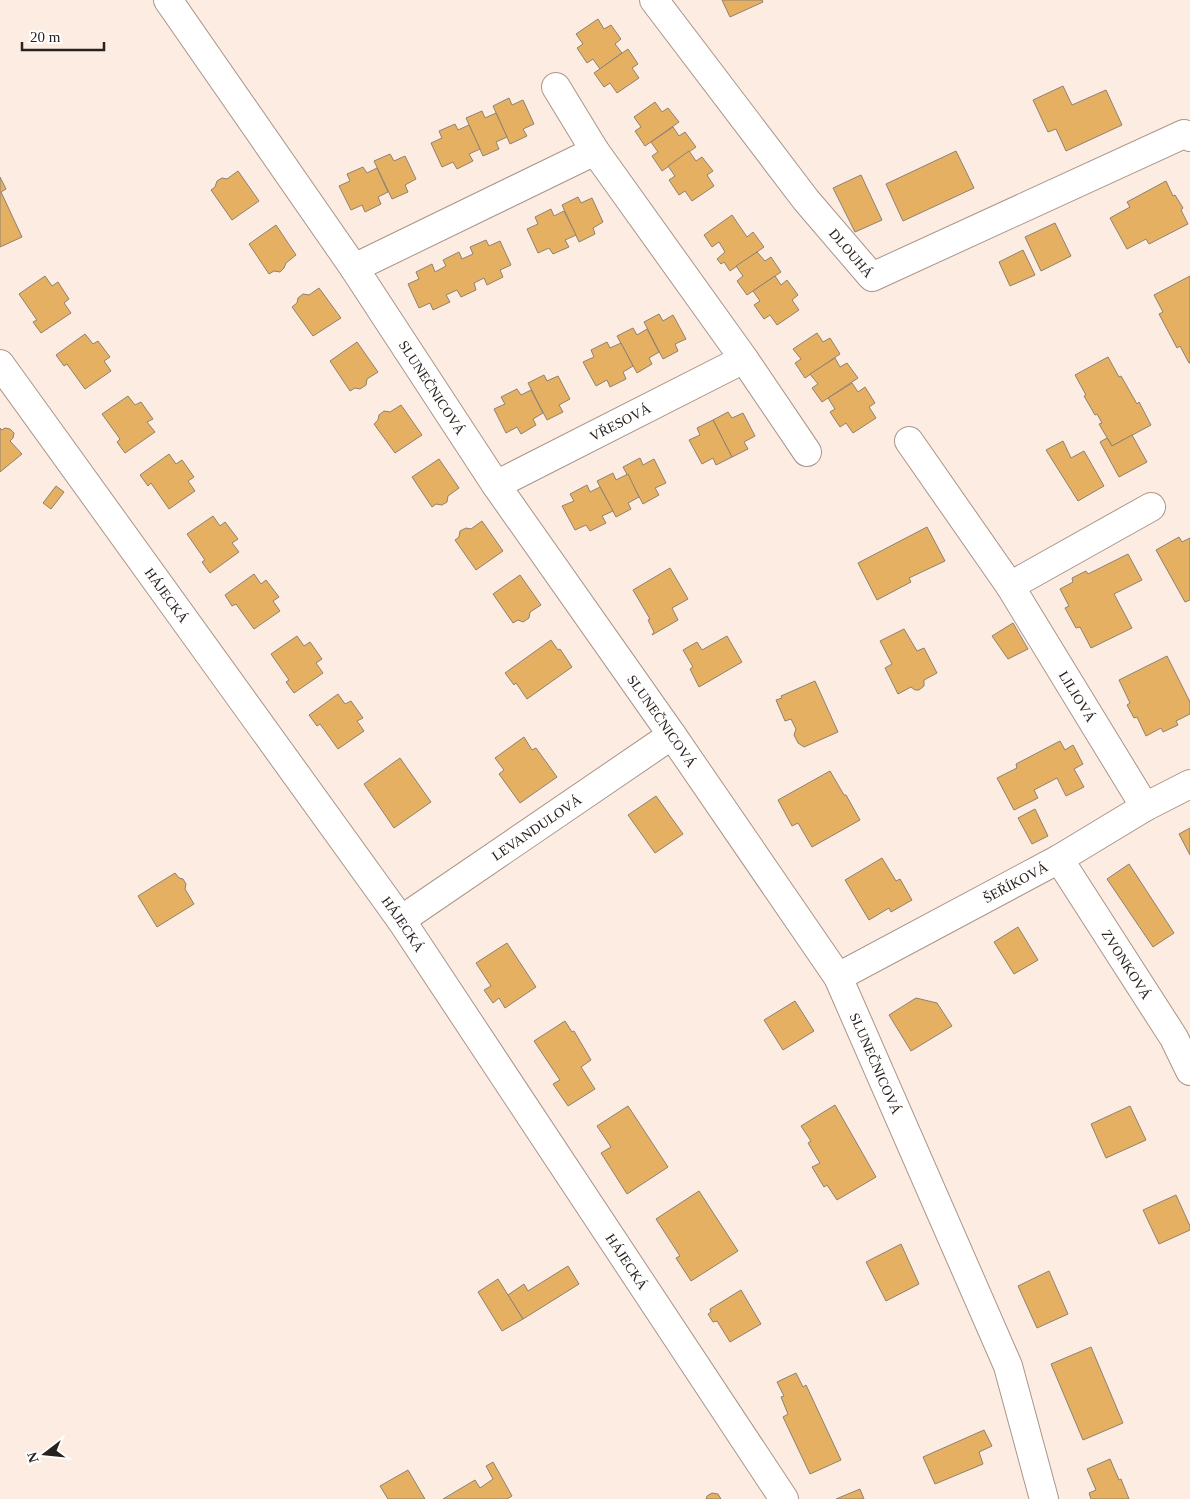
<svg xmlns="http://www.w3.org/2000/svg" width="1190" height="1499" font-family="Georgia,serif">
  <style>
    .building { fill: #e6b063; stroke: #8e8170 }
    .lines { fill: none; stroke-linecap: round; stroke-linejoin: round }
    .minor-casing { stroke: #aa958a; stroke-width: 30 }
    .minor { stroke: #fff; stroke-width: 28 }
    .labels { text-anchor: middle; stroke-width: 5; stroke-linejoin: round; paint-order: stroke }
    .street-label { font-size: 14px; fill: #29211d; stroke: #fff }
  </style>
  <rect width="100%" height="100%" fill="#fdece1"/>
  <!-- building -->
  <g class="building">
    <polygon points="722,0 762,0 763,2 730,17"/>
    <polygon points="598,19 604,29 611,25 621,39 615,44 622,53 600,69 593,59 587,63 577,48 583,44 576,34"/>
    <polygon points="628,49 638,64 632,68 639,78 617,93 610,83 604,87 594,73"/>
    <polygon points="1063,86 1072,105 1106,90 1122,125 1066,151 1056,129 1048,132 1033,100"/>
    <polygon points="509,98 512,105 523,100 534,124 523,129 527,136 510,144 493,106"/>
    <polygon points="655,102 662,112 668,108 679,122 645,146 635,131 641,127 634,117"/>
    <polygon points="482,111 485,118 496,113 507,137 496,142 499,149 483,156 466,118"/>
    <polygon points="455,124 458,130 469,125 480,149 469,154 473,161 457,169 453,162 442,167 431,143 442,138 439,131"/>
    <polygon points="673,127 679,136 685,132 696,147 662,171 652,156 658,152 651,142"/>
    <polygon points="689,151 696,161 702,157 713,171 707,175 714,186 692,201 685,191 679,195 669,180 675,176 668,166"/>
    <polygon points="956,151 974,188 903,221 886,184"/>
    <polygon points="390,154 394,161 405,156 416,179 405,185 408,192 392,199 374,161"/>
    <polygon points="363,167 367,173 377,168 388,192 378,197 381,204 365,212 362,205 351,210 339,186 350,181 347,174"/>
    <polygon points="238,171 259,201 232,220 211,190 215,187 217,181 222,178 227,179"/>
    <polygon points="861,175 882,220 855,232 833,188"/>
    <polygon points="0,177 6,189 1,192 22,237 0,247"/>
    <polygon points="1166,181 1173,196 1175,195 1183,208 1181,210 1188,224 1149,244 1146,239 1127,249 1110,218 1130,207 1127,202"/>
    <polygon points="578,197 581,203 592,198 603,222 593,228 595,234 579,242 562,205"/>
    <polygon points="551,209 554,216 564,211 576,235 565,240 569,247 553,254 549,248 538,253 527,229 538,224 535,217"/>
    <polygon points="732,215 747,237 753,232 764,247 730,271 724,262 721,264 717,259 725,252 719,242 712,247 704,235"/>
    <polygon points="1055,223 1071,256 1041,271 1025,237"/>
    <polygon points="276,225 296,255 286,263 284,268 280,272 274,271 269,274 249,244"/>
    <polygon points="486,240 489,246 500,241 511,265 500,270 503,277 487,285 484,278 474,283 476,290 461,297 457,290 446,295 450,302 433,310 430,303 419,308 408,284 419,279 416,272 432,264 435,272 446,266 443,260 459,252 462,259 473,254 470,247"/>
    <polygon points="1023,250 1035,275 1010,286 999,262"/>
    <polygon points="757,252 765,261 771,257 781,272 747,295 737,281 743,276 736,266"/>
    <polygon points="45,276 52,286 58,282 69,299 64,303 71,313 41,333 33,322 37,320 19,294"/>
    <polygon points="775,276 781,285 787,280 798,295 792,300 799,310 777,325 770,315 764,319 754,305 760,301 753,291"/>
    <polygon points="1190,276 1190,363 1189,363 1180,346 1177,348 1159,314 1163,312 1154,295"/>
    <polygon points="319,288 341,318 313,336 292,307 297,303 298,298 303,294 309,295"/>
    <polygon points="659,314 663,321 673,315 686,339 675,344 678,351 663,359 644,322"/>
    <polygon points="633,328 637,335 647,329 659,352 649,358 652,364 637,373 617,336"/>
    <polygon points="817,333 823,342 830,338 840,354 805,378 795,363 801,359 793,349"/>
    <polygon points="85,334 93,344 98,341 110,357 104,361 111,371 85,389 67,364 64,366 56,355"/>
    <polygon points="357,342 378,372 367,379 366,385 360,389 355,388 350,391 330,361"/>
    <polygon points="607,342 610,348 621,343 633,366 623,372 626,379 610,387 607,380 596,386 583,362 594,357 591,350"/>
    <polygon points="1108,357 1119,377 1121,376 1137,404 1139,402 1151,425 1112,446 1099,424 1102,423 1097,414 1095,415 1084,396 1086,395 1075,375"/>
    <polygon points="835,358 840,367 847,363 858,378 822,402 812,388 818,384 810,374"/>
    <polygon points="544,375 547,381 558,376 570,399 559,405 563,412 547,420 528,383"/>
    <polygon points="852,383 858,392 865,387 875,403 869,407 876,418 853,433 846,423 840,427 830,412 835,409 828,398"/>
    <polygon points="517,389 521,395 531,390 543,413 533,419 536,425 521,434 517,427 506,433 494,409 505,404 501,397"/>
    <polygon points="128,396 135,405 141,402 153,419 147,422 155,432 125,453 117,442 120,439 102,414"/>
    <polygon points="401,405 422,435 395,453 374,424 378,420 379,415 384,411 390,412"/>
    <polygon points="728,412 732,418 743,413 755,436 744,442 748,449 732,457 713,420"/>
    <polygon points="713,420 732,457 716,465 713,458 702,464 689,440 700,435 697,428"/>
    <polygon points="0,428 2,430 5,428 10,429 14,433 13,438 10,441 22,454 0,472"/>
    <polygon points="1132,435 1147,462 1119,477 1100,442 1107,438 1112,446"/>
    <polygon points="1063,441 1071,458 1084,451 1104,486 1078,501 1046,450"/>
    <polygon points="169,454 176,464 182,460 194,477 188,481 195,491 169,509 151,483 148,486 140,475"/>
    <polygon points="640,458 643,465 654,459 666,483 655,488 659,495 643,504 623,467"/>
    <polygon points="439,459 459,488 448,496 447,502 442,505 436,504 432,507 412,477"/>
    <polygon points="613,473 616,480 628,474 639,497 628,503 631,509 616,517 597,481"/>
    <polygon points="587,485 590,492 600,487 613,511 602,516 606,523 590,531 586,525 575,530 562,506 574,501 570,494"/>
    <polygon points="56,486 64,492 51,509 43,503"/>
    <polygon points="213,516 220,526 225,522 238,539 232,543 239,552 210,573 202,562 205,560 187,534"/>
    <polygon points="482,521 503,551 476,570 455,540 459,537 460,531 466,528 471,529"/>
    <polygon points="927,527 945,561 909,578 911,582 877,600 858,563"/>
    <polygon points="1179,537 1182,542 1190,538 1190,600 1185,602 1156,550"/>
    <polygon points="1128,554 1142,580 1114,594 1132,628 1091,648 1080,627 1076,628 1065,608 1069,606 1060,589 1073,582 1072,578 1086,571 1088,574"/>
    <polygon points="670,568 688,599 672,608 678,620 652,635 654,632 648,620 650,619 633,590"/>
    <polygon points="254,574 261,584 266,580 279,597 273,601 280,611 254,629 236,604 232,606 225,595"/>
    <polygon points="520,575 541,605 530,612 529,618 523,622 518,620 513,623 493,594"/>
    <polygon points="1013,623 1028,649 1008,659 992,636"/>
    <polygon points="904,629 917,651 924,648 937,673 924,680 924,686 919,690 915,690 911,687 898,694 885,668 892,664 880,641"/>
    <polygon points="297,636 304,646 310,642 322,659 316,663 323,673 294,693 286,682 289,680 271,654"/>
    <polygon points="727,636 742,662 699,687 690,669 693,667 683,650 697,642 702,650"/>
    <polygon points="551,640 558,650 560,649 572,667 527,699 516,683 514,685 505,673"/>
    <polygon points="1167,656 1190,702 1190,714 1176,721 1178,725 1163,732 1161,728 1146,736 1137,717 1134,718 1127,705 1130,703 1119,680"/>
    <polygon points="815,681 838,732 804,747 798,743 794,735 796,729 791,719 785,721 776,700 782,698 781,696"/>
    <polygon points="338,694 345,704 351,701 363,718 357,721 364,731 338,749 320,724 317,726 309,715"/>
    <polygon points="524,737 532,750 536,748 557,777 520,803 499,774 504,770 495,758"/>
    <polygon points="1060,741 1065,750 1073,745 1083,764 1074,769 1084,787 1066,796 1057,778 1034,790 1038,798 1014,810 997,778 1017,768 1016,764"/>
    <polygon points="400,758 431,802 394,828 364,784"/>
    <polygon points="830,771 844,795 846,795 860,820 812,847 798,823 792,826 778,800"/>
    <polygon points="656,796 683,834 655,853 628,815"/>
    <polygon points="1035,809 1048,836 1032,844 1018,818"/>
    <polygon points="1190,828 1190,855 1179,834"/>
    <polygon points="882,858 896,881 900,879 912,900 891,912 889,908 869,920 845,880"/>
    <polygon points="1129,864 1174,933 1153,947 1107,879"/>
    <polygon points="175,873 179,878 183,879 186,884 185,889 194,904 157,927 138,896"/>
    <polygon points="1018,927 1038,960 1014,974 994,942"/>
    <polygon points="507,943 536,987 505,1008 499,998 493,1003 484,990 491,986 476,963"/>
    <polygon points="916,998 937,1003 952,1026 911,1051 889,1015"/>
    <polygon points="795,1001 814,1031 783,1050 764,1020"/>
    <polygon points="565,1021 572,1032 574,1031 591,1060 581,1067 595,1089 568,1106 553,1084 560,1080 534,1041"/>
    <polygon points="835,1105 876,1177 837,1200 827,1185 824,1187 812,1167 820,1163 808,1143 811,1141 801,1126"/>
    <polygon points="628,1106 668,1167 627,1194 601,1153 611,1147 597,1126"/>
    <polygon points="1130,1106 1146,1140 1106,1158 1091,1124"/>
    <polygon points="699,1191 738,1251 691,1281 676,1258 680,1256 656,1219"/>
    <polygon points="1176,1195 1190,1226 1190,1230 1159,1244 1143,1210"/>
    <polygon points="901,1244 919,1284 886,1301 866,1262"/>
    <polygon points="568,1266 579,1284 523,1319 508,1295 524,1284 528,1291"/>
    <polygon points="1049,1271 1068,1314 1037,1328 1018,1286"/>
    <polygon points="498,1279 523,1319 502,1331 478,1292"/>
    <polygon points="741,1290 761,1324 730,1342 717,1321 713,1322 708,1314 711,1312 710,1309"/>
    <polygon points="1091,1347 1123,1423 1083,1440 1051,1364"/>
    <polygon points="796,1373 803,1387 806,1385 841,1460 810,1474 783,1417 788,1414 781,1397 784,1396 777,1382"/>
    <polygon points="984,1430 992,1446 979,1452 983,1464 935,1484 923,1457"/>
    <polygon points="1110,1459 1119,1480 1121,1479 1129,1499 1091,1499 1089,1493 1096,1490 1087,1469"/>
    <polygon points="493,1462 512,1496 507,1499 443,1499 475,1480 480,1488 493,1479 486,1466"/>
    <polygon points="408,1470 425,1499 388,1499 380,1486"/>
    <polygon points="860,1489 864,1499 836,1499"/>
    <polygon points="712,1493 718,1494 721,1499 706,1499 707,1496"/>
  </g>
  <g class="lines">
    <defs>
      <g id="minor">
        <path id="s1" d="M168 0 354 268 496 485 672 735 838 977 1008 1366 1044 1499"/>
        <path id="s2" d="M654 0 806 200 872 277 1184 134 1190 137"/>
        <polyline points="556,87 595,151 744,359 807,452"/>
        <polyline points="354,268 595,151"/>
        <path id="s3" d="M0 364 401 920 784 1499"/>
        <path id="s4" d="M909 441 1010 586 1145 807"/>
        <path id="s5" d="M496 485 744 359"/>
        <polyline points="1010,586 1151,507"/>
        <path id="s6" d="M1059 859 1174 1038 1190 1071"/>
        <path id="s7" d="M401 920 672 735"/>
        <path id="s8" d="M838 977 1059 859 1145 807 1190 784"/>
      </g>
    </defs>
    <!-- minor casing -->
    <use href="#minor" class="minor-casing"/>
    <!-- minor -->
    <use href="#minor" class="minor"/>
  </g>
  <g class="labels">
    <!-- street labels -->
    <g class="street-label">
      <text dy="5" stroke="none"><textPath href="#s2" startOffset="321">DLOUHÁ</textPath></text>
      <text dy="5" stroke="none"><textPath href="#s1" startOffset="469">SLUNEČNICOVÁ</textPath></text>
      <text dy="5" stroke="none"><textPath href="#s5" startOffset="139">VŘESOVÁ</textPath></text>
      <text dy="5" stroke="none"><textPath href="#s3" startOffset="285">HÁJECKÁ</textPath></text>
      <text dy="5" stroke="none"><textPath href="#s4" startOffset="306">LILIOVÁ</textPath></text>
      <text dy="5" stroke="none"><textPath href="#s1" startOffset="874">SLUNEČNICOVÁ</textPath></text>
      <text dy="5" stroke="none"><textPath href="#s7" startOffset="164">LEVANDULOVÁ</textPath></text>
      <text dy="5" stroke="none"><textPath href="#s8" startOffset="201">ŠEŘÍKOVÁ</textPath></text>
      <text dy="5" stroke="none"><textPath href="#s3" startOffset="690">HÁJECKÁ</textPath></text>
      <text dy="5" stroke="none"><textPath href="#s6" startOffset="125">ZVONKOVÁ</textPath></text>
      <text dy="5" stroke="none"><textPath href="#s1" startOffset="1279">SLUNEČNICOVÁ</textPath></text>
      <text dy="5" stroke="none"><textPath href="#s3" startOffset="1095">HÁJECKÁ</textPath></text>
    </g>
  </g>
  <!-- north arrow -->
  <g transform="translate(45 1454) rotate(254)" stroke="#ffffff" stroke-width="4" paint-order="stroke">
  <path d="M0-4L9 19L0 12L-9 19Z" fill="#29211d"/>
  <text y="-8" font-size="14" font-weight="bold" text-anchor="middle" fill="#29211d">N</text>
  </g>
  <!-- scale -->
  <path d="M22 42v8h82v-8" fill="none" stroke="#29211d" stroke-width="2.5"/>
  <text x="30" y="42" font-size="15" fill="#29211d" stroke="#ffffff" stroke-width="4" paint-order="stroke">20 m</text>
</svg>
